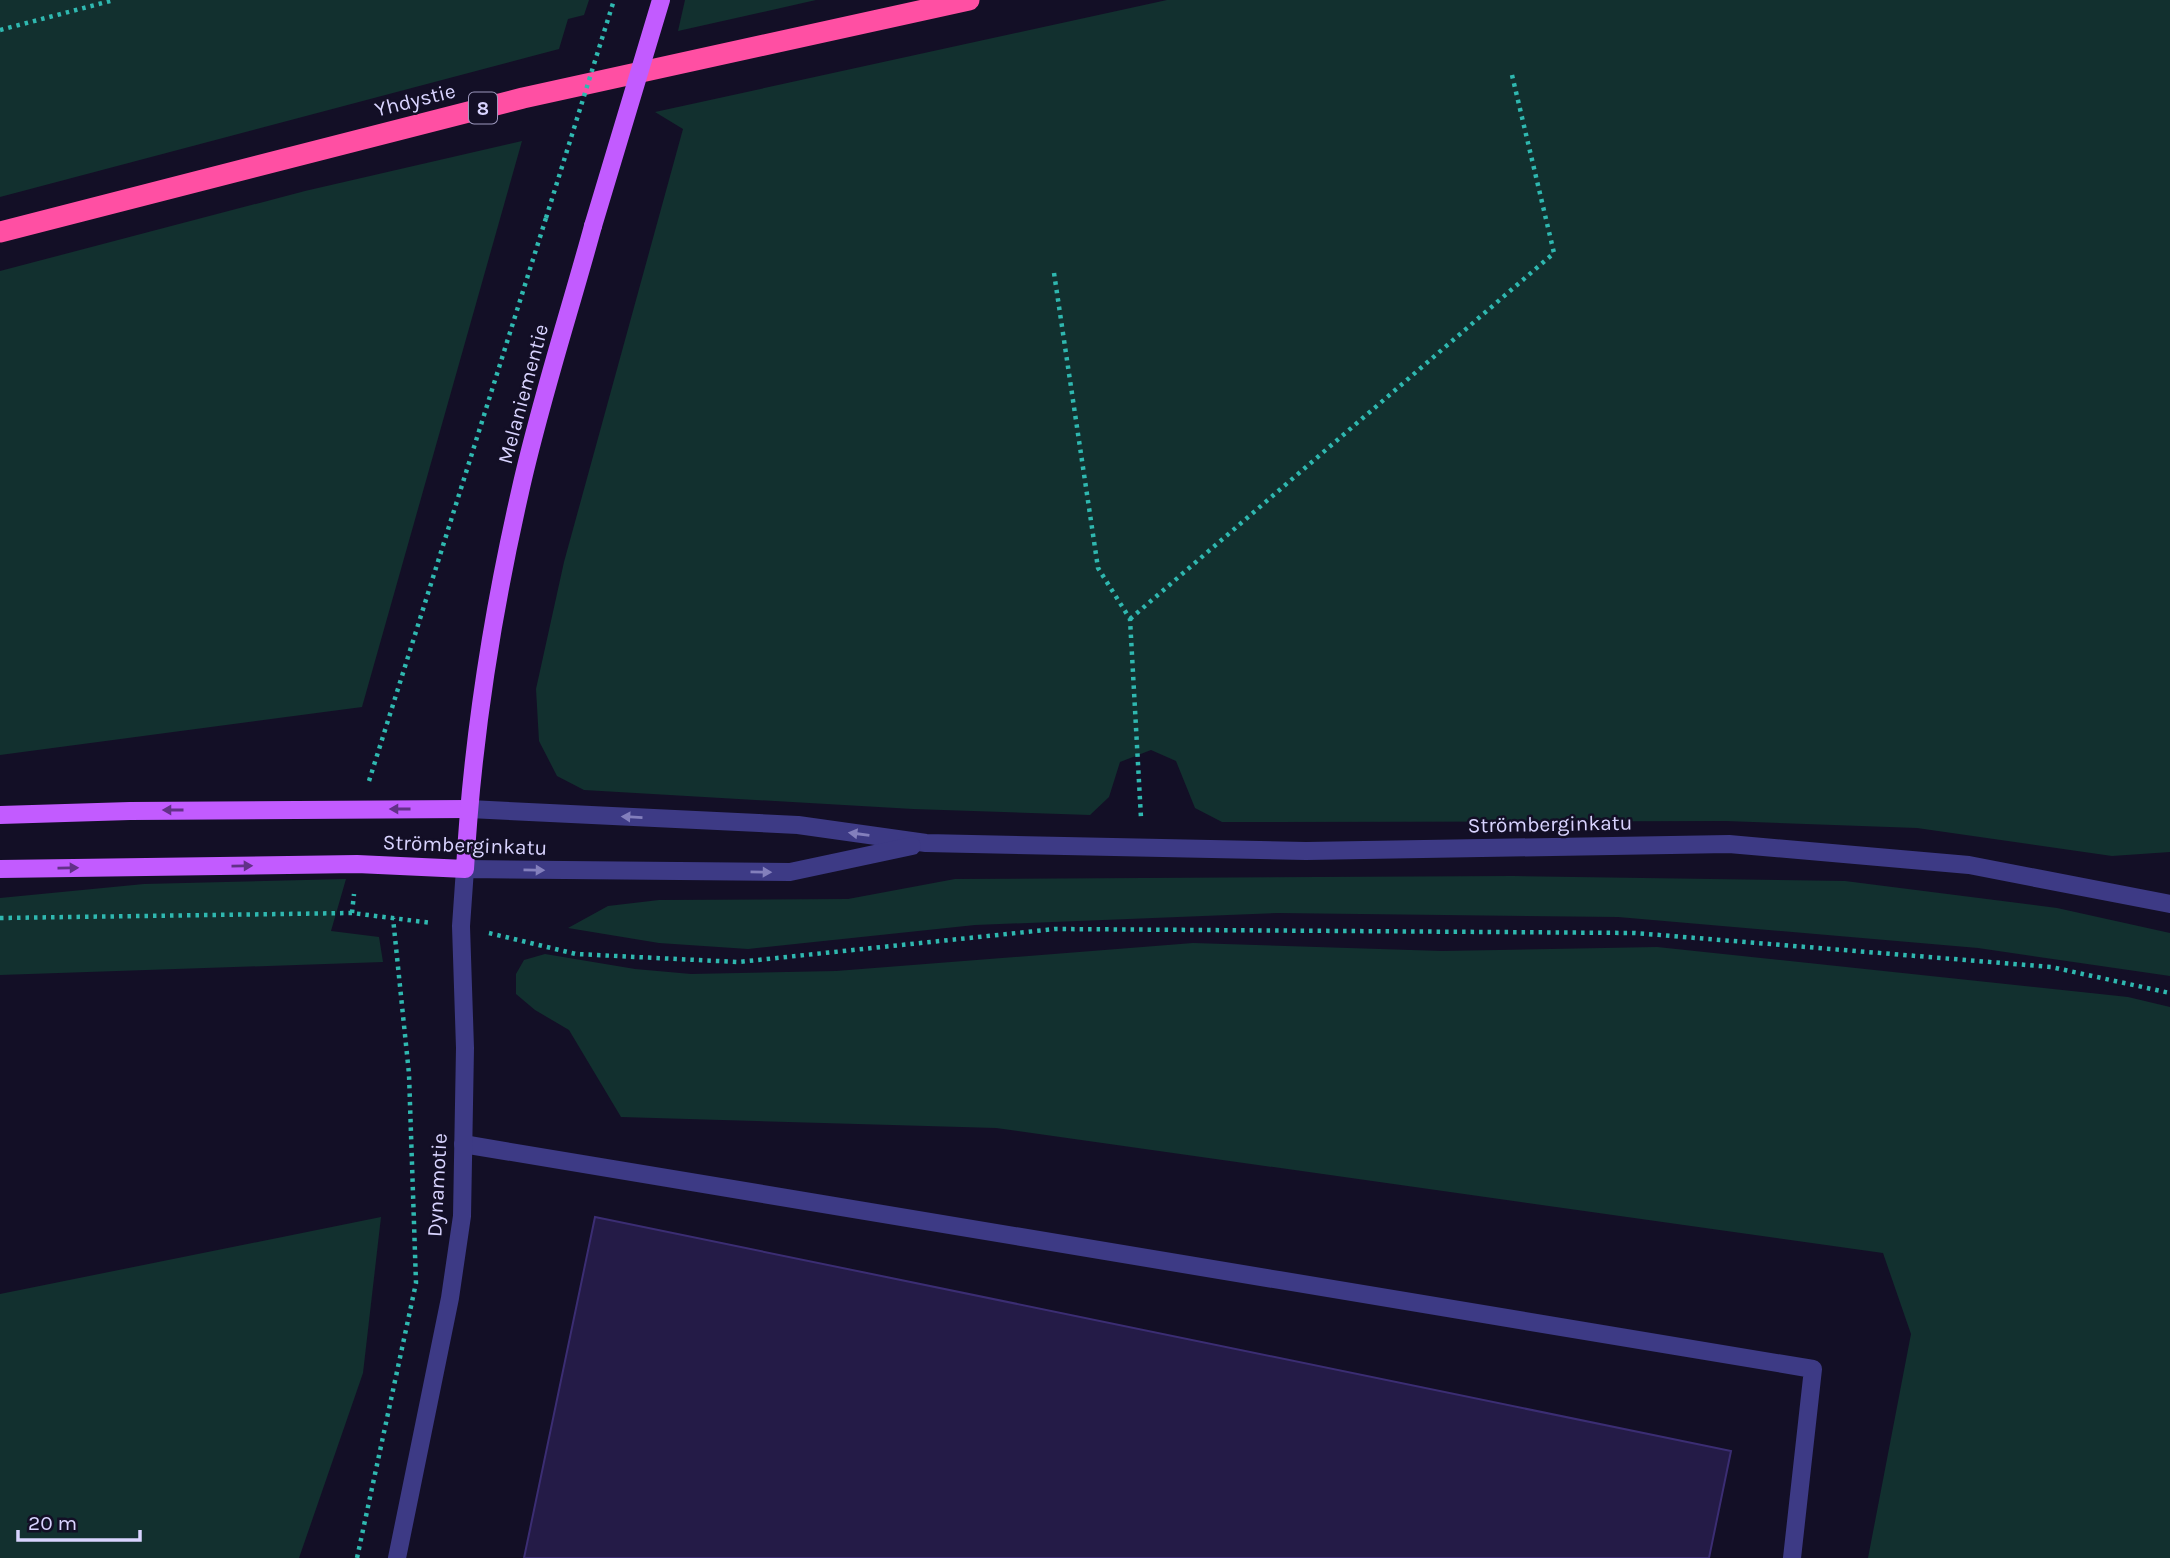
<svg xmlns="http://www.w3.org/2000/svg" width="2170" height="1558" font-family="Karla,sans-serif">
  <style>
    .green { fill: #12302f }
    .building { fill: #241b47; stroke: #3b2d73; stroke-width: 2 }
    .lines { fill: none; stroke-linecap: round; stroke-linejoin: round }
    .path { stroke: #2fb8b0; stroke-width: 4.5; stroke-dasharray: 3.5 5; stroke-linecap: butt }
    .minor { stroke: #3d3a85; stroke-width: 18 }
    .major { stroke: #c25bff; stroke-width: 18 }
    .highway { stroke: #ff4fa3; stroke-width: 21 }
    .path-bridge { stroke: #2fb8b0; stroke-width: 4.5; stroke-dasharray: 3.5 5; stroke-linecap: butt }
    .major-bridge { stroke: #c25bff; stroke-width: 18 }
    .oneway { fill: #623188 }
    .oneway2 { fill: #837fbc }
    .labels { text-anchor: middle; stroke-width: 5; stroke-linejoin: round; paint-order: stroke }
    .shield { fill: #130f26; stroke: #9e99be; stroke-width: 2 }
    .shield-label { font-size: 19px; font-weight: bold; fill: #d9d4ff }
    .street-label { font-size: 21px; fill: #d9d4ff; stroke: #130f26 }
  </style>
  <rect width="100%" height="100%" fill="#130f26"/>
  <!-- green -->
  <g class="green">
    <polygon points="0,0 589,0 584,15 568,19 559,49 0,197"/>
    <polygon points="685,0 816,0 678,31"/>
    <polygon points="1167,0 2170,0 2170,852 2112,856 1917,828 1726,821 1222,822 1195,808 1176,761 1151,750 1120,762 1109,797 1090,815 913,809 584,790 557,776 539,741 536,689 564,562 683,129 655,112"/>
    <polygon points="522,141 362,707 0,755 0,271 305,191"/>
    <polygon points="1513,876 1845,881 2057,908 2170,933 2170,976 1978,948 1618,917 1278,913 975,925 748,949 659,943 568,928 608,906 659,900 848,899 955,879"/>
    <polygon points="346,879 331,931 379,937 383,962 0,975 0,898 144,884"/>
    <polygon points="1193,943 1442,951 1657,947 2128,997 2170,1007 2170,1558 1868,1558 1911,1334 1883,1253 996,1128 621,1117 569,1030 535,1010 516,994 516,974 524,960 545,954 635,969 691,974 836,971"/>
    <polygon points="381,1217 363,1373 299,1558 0,1558 0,1294"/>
  </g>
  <!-- building -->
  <polygon class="building" points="595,1217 1731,1451 1709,1558 524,1558"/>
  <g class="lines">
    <!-- path -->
    <g class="path">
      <polyline points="0,30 114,0"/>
      <polyline points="1054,273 1098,568 1130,619 1141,818"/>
      <polyline points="1130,619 1554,253 1512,75"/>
      <polyline points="369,781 546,218"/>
      <polyline points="352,913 354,894"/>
      <polyline points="0,918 352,913 432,923"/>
      <polyline points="489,933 576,954 738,962 1055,929 1635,933 2051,967 2170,993"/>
      <polyline points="357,1558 416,1283 409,1074 393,918"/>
    </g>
    <!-- minor -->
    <g class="minor">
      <polyline points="469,809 798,825 926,843 1306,851 1729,844 1969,865 2170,904"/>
      <polyline points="463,1144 1813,1369 1792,1558"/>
      <polyline points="397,1558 450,1298 462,1216 465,1048 461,926 465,869 790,872 912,846"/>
    </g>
    <!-- major -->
    <g class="major">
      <polyline points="0,815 130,811 469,809"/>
      <path d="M0 869 357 864 465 869C472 742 492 615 520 492 540 402 569 314 593 226"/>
    </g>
    <!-- highway -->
    <polyline class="highway" points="0,232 523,98 969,0"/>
    <!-- path-bridge -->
    <polyline class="path-bridge" points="546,218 614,0"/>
    <!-- major-bridge -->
    <polyline class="major-bridge" points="593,226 661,0"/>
  </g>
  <!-- one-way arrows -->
  <defs><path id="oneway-solid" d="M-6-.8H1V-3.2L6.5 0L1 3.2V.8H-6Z" transform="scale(1.75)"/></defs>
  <g class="oneway">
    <use href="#oneway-solid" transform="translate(400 809) rotate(-180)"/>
    <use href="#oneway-solid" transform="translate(173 810) rotate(180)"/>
    <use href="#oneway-solid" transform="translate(242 866) rotate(-1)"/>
    <use href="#oneway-solid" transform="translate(68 868) rotate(-1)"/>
  </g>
  <g class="oneway2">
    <use href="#oneway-solid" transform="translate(632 817) rotate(-177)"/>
    <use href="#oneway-solid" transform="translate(859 834) rotate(-172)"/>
    <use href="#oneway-solid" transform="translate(534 870) rotate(1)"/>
    <use href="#oneway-solid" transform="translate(761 872) rotate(1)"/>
  </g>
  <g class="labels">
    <!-- shield labels -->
    <rect class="shield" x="469" y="92.5" width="28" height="31" rx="5"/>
    <g class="shield-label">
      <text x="483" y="115">8</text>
    </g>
    <!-- street labels -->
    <g class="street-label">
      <text transform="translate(415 100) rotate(-14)" y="7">Yhdystie</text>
      <text transform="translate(523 394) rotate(-75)" y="7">Melaniementie</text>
      <text transform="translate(1550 824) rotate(-1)" y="7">Strömberginkatu</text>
      <text transform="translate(465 845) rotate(2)" y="7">Strömberginkatu</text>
      <text transform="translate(437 1185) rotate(-87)" y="7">Dynamotie</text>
    </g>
  </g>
  <!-- scale -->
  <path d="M18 1530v10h122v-10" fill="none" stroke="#d9d4ff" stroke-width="3.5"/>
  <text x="28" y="1530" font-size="21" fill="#d9d4ff" stroke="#130f26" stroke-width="5" paint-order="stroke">20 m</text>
</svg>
